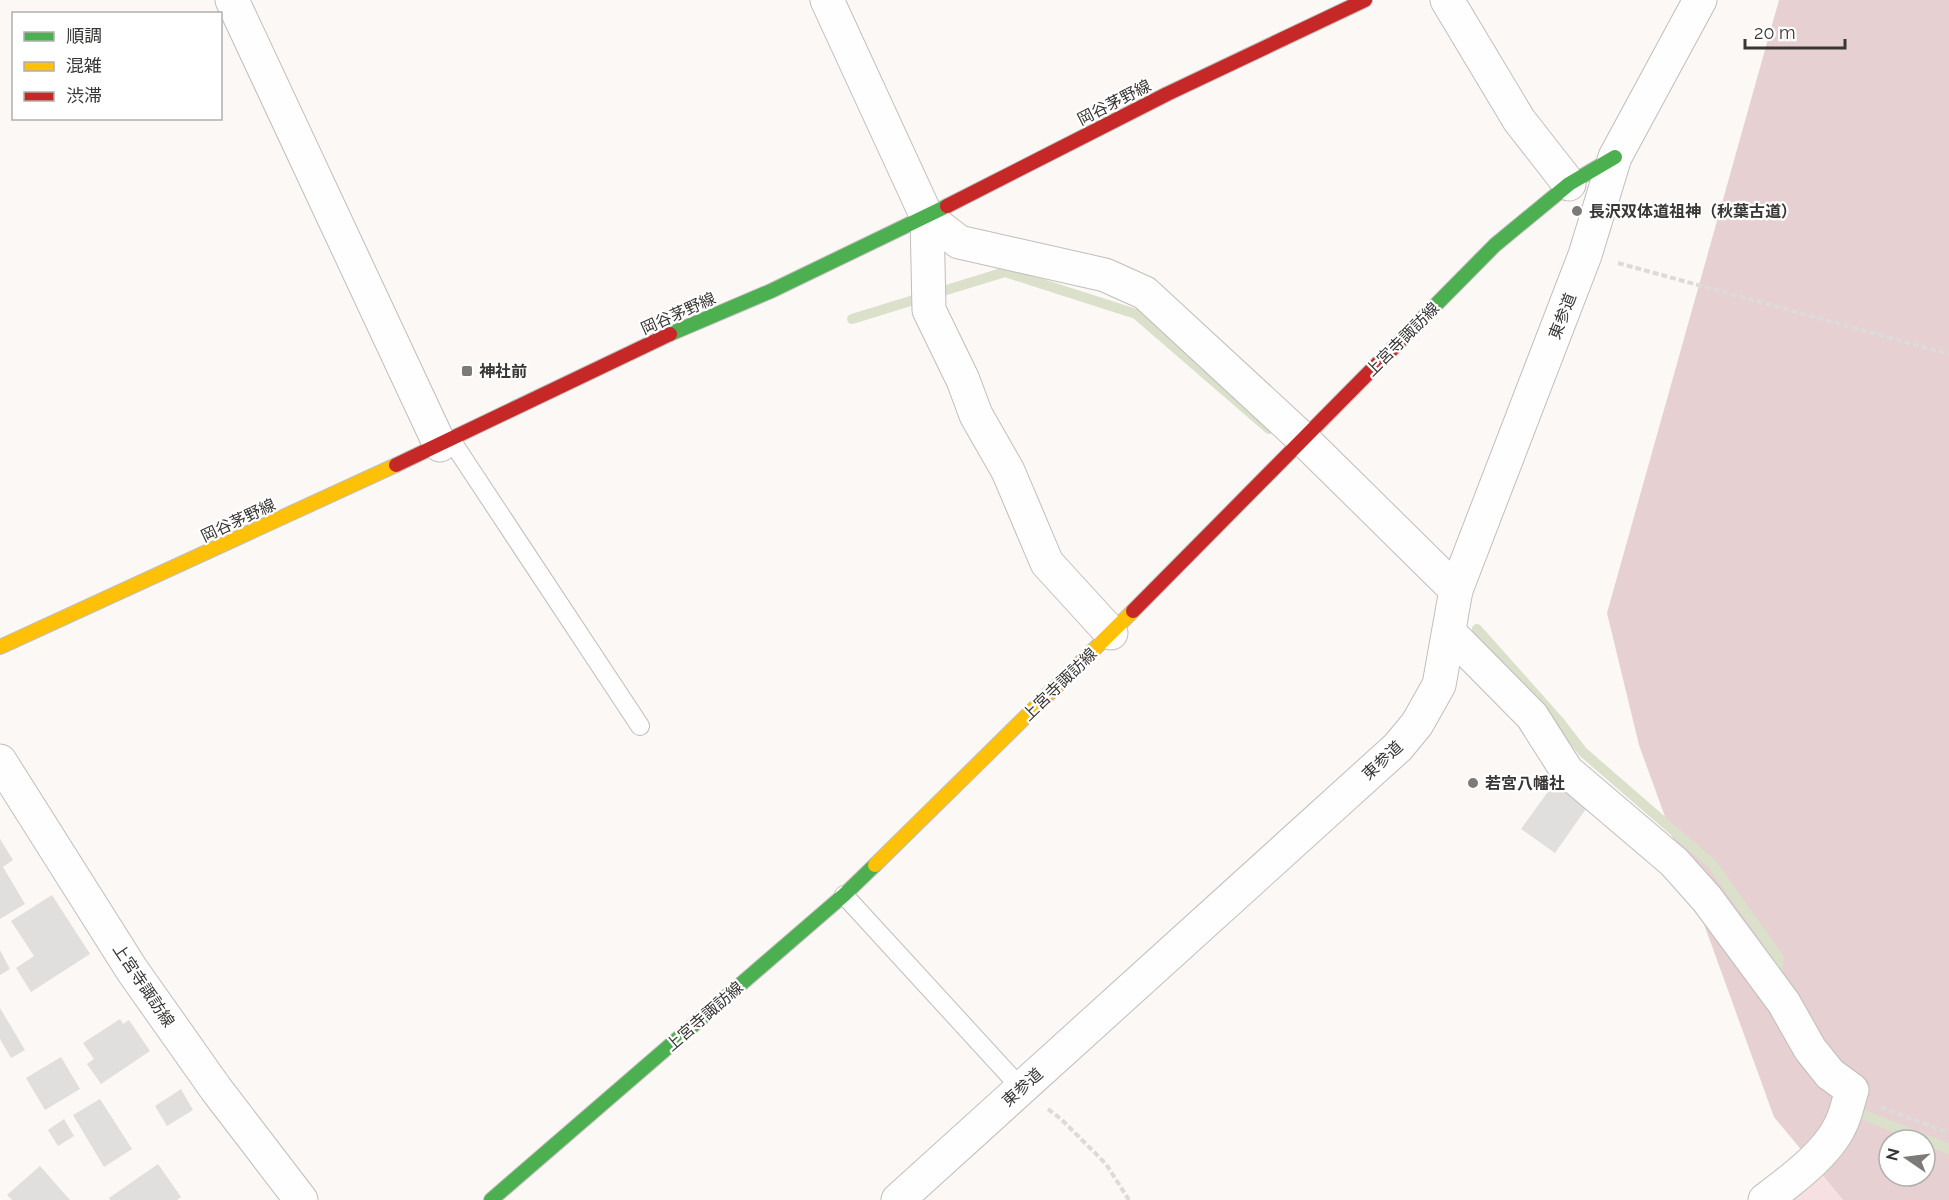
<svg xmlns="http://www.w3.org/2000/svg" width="1949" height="1200" font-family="Raleway,'Noto Sans JP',sans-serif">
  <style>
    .green { fill: #f7e0e1 }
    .forest { fill: #e6d0d1; fill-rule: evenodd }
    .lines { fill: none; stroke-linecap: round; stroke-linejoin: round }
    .stream { stroke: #dae0c9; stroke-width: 10 }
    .building { fill: #e1dfdd }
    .lane-casing { stroke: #c0bebc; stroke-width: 20 }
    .street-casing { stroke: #c0bebc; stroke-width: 35 }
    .fast-casing { stroke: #c0bebc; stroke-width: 16 }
    .slow-casing { stroke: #c0bebc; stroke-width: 16 }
    .jam-casing { stroke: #c0bebc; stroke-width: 16 }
    .path { stroke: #dcdada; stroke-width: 4; stroke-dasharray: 6 3; stroke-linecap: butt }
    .lane { stroke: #fefefe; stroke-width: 18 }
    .street { stroke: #fefefe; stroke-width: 33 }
    .fast { stroke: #4caf50; stroke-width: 14 }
    .slow { stroke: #ffc107; stroke-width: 14 }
    .jam { stroke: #c62828; stroke-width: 14 }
    .poi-dot { fill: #7d7b78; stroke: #fff; stroke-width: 2 }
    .labels { text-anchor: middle; stroke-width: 4.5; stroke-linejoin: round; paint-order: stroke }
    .street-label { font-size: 16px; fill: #393735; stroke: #fff }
    .poi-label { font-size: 16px; font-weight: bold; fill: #393735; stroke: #fff; text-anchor: start }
  </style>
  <rect width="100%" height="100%" fill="#fbf8f5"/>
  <!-- green -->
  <polygon class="green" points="1820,1173 1843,1200 1788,1200"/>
  <!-- forest -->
  <path class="forest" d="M1779 0H1949V1200H1843L1774 1117 1639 745 1607 613ZM1889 1140H1925V1176H1889Z"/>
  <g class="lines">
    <!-- stream -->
    <g class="stream">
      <polyline points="852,319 1005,272 1136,314 1269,429"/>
      <polyline points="1477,629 1559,721 1583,752 1712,864 1779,958 1775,978"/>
      <polyline points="1851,1106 1864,1115 1949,1149"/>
    </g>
  </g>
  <!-- building -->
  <g class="building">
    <polygon points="1555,782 1588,806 1555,853 1521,829"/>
    <polygon points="0,839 13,860 3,867 25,904 0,919"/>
    <polygon points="52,895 90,954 31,992 16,968 34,956 11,921"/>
    <polygon points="0,950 10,969 0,975"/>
    <polygon points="0,1008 25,1050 11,1058 0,1039"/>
    <polygon points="120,1019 123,1024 129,1020 150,1051 101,1084 87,1064 94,1059 83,1043"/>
    <polygon points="61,1057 80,1089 45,1110 26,1078"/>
    <polygon points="181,1089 193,1110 167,1126 155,1106"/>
    <polygon points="100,1099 132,1149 104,1167 73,1115"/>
    <polygon points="64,1119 74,1136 58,1146 48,1130"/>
    <polygon points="158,1164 181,1197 177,1200 110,1200 109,1198"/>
    <polygon points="40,1166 70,1200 12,1200 7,1195"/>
  </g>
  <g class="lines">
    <defs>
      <g id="lane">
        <polyline points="451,440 640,726"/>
        <polyline points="844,895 1021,1088"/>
      </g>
      <g id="street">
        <polyline points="232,0 440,445"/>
        <polyline points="827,0 927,217 929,310 963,380 976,415 1008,471 1047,563 1111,633"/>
        <polyline points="1447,0 1519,120 1569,184"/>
        <polyline points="927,217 959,242 1105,275 1145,293 1303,439 1456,590"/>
        <path d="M1449 632 1532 716 1567 771 1674 862 1707 899 1784 1003 1810 1049 1830 1074 1852 1090C1848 1102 1846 1115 1840 1126 1827 1154 1789 1182 1765 1200"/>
        <polyline points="0,761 132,970 216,1089 301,1200"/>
        <polyline points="898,1200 1398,747 1417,724 1439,685 1456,590 1585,255 1615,157 1700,0"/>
      </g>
      <g id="fast">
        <polyline points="1409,332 1495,245 1569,184 1615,157"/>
        <polyline points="670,334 771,291 947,206"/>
        <polyline points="491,1200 844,895 875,865"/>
      </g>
      <g id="slow">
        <polyline points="0,647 396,465"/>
        <polyline points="875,865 1133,611"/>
      </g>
      <g id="jam">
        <polyline points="947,206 1167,94 1365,0"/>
        <polyline points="396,465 670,334"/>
        <polyline points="1133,611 1409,332"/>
      </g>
    </defs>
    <!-- lane casing -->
    <use href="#lane" class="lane-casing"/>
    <!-- street casing -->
    <use href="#street" class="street-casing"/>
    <!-- fast casing -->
    <use href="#fast" class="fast-casing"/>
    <!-- slow casing -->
    <use href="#slow" class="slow-casing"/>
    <!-- jam casing -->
    <use href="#jam" class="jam-casing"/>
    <!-- path -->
    <g class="path">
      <polyline points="1618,263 1949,354"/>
      <polyline points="1881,1107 1949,1133"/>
      <polyline points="1048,1109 1061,1119 1106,1164 1129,1200"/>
    </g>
    <!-- lane -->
    <use href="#lane" class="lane"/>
    <!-- street -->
    <use href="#street" class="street"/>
    <!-- fast -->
    <use href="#fast" class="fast"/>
    <!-- slow -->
    <use href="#slow" class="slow"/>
    <!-- jam -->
    <use href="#jam" class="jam"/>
  </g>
  <!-- markers -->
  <g class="poi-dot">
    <circle cx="1577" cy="211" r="6"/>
    <rect x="461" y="365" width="12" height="12" rx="3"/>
    <circle cx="1473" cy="783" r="6"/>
  </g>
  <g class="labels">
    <!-- street labels -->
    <g class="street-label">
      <text transform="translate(1114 102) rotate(-27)" y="6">岡谷茅野線</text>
      <text transform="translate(678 313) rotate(-24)" y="6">岡谷茅野線</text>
      <text transform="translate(1562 316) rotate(-69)" y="6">東参道</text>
      <text transform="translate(1402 339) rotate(-45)" y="6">上宮寺諏訪線</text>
      <text transform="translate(238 520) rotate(-25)" y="6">岡谷茅野線</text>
      <text transform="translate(1059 684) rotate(-44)" y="6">上宮寺諏訪線</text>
      <text transform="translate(1382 760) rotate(-43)" y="6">東参道</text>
      <text transform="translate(144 985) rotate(56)" y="6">上宮寺諏訪線</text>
      <text transform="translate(704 1016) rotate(-41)" y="6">上宮寺諏訪線</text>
      <text transform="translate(1022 1087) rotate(-42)" y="6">東参道</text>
    </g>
    <!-- poi labels -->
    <g class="poi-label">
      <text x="1589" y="217">長沢双体道祖神（秋葉古道）</text>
      <text x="479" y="377">神社前</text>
      <text x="1485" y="789">若宮八幡社</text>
    </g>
  </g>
  <!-- legend -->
  <rect x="12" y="12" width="210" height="108" fill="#ffffff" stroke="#b0afae" stroke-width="1.5"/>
  <rect x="24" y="32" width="30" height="9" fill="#4caf50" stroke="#b0afae" stroke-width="1.5"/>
  <text x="66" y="42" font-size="18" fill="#393735">順調</text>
  <rect x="24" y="62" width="30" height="9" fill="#ffc107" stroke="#b0afae" stroke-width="1.5"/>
  <text x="66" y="72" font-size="18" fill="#393735">混雑</text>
  <rect x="24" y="92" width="30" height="9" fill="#c62828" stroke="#b0afae" stroke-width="1.5"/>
  <text x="66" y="102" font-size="18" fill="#393735">渋滞</text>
  <!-- north arrow -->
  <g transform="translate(1907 1158) rotate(284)"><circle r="28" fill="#ffffff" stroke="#b0afae" stroke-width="1.5"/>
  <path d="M0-4.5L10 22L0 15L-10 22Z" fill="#7d7b78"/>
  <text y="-9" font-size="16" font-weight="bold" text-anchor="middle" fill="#393735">N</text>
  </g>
  <!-- scale -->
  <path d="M1745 39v9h100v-9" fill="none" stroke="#393735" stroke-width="3"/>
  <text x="1754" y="39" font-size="18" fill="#393735" stroke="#ffffff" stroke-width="4.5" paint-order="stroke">20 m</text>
</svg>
